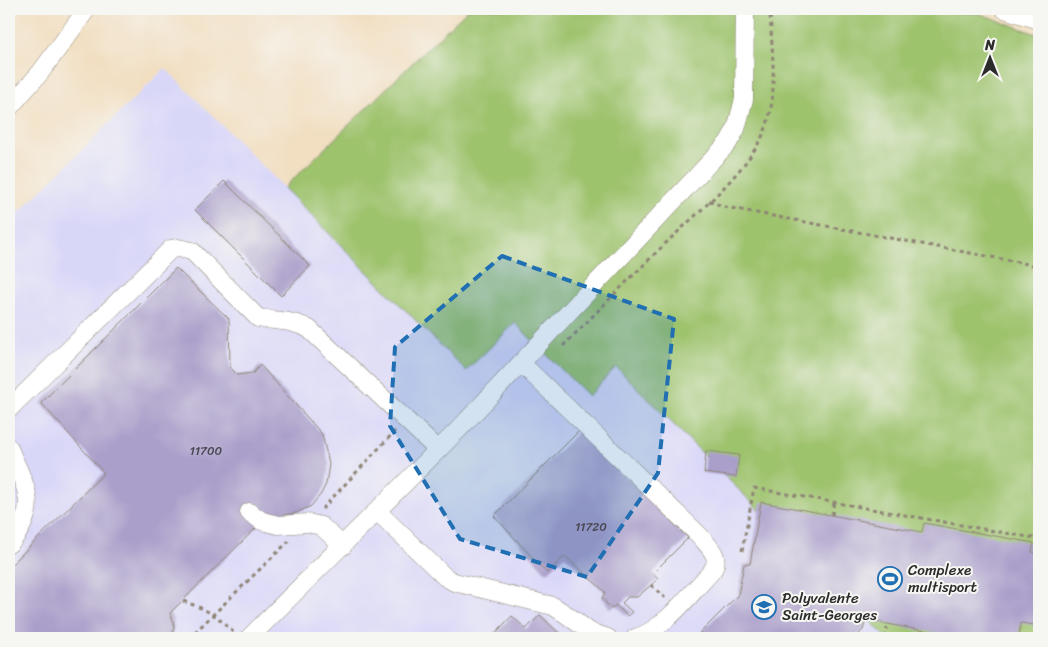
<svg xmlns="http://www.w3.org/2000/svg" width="1048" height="647" font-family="Sriracha,sans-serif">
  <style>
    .built { fill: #d9d7f8 }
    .green { fill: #9ec36d; stroke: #64774c }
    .building { fill: #aa9fca }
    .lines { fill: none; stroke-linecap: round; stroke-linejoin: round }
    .minor-casing { stroke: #8e8576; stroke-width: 19 }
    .path { stroke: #8e8576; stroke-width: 3; stroke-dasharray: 4 4; stroke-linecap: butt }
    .minor { stroke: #fff; stroke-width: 18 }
    .marked { fill: #1f6fb2; fill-opacity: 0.2; stroke: #1f6fb2; stroke-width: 4; stroke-dasharray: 10 6; stroke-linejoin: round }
    .labels { text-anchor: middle; stroke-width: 4; stroke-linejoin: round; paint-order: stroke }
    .number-label { font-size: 12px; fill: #4b4853 }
    .poi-label { font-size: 15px; fill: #2b2b2b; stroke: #f6f6f2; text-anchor: start }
  </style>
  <rect width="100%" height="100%" fill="#f6f6f2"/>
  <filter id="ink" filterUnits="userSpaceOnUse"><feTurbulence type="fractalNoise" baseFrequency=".02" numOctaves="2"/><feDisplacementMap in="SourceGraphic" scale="10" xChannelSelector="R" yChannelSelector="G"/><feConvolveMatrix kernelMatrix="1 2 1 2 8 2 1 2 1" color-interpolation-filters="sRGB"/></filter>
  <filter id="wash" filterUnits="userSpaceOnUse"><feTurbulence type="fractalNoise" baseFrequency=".0096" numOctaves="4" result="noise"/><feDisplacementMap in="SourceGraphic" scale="20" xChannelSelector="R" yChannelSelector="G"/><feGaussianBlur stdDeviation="1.12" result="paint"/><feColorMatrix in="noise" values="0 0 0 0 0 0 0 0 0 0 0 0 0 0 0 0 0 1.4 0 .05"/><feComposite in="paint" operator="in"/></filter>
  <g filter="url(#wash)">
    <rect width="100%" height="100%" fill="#f2dfc2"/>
    <!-- built -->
    <polygon class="built" points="165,68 466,370 515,323 588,396 616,367 887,638 9,638 9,222"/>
    <!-- green -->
    <polygon class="green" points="468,9 730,9 978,13 1039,35 1039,638 887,638 616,367 588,396 515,323 466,371 284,188"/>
    <g id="blocks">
      <!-- building -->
      <g class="building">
        <polygon points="224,181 310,266 281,296 195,210"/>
        <polygon points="176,268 229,319 230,367 237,375 253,373 260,365 322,434 329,464 326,484 321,494 311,506 296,513 277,516 258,526 170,613 173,620 174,628 171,638 9,638 9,567 104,473 41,403"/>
        <polygon points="580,430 688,538 653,573 658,579 637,597 628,597 622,603 632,612 627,616 616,605 611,609 602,598 605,592 565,556 547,573 494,516"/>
        <polygon points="706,451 739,455 736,477 704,473"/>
        <polygon points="761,502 922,532 924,523 1034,543 1032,552 1039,553 1039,600 1034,625 1021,623 1018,638 963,638 866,620 863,630 855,638 695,638 738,595 744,564 750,564"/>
        <polygon points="540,615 564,638 490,638 512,616 526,629"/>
      </g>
    </g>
  </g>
  <g filter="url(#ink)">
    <use href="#blocks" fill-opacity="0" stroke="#8e8576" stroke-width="1"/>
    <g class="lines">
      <defs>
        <g id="minor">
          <polyline points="1004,9 1039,20"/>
          <polyline points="9,108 40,73 87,9"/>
          <path d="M521 363 700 536C709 547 722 557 712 571 691 593 663 631 635 638"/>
          <path d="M9 409 171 249 178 248 192 251 258 318C276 321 293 320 309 329L438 450"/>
          <path d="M9 448C14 462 25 480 27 495 31 512 20 533 9 544"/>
          <polyline points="377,511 445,577 454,582 553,606 567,615 590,632 608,638"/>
          <polyline points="249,512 262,521 278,525 308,523 321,526 343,546"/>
          <polyline points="249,638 458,430 728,143 736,129 744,99 745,9"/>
        </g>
      </defs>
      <!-- minor casing -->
      <use href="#minor" class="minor-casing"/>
      <!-- path -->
      <g class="path">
        <polyline points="709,201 725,207 1039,266"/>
        <path d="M563 346C598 311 632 276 668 241 698 213 750 168 765 130 779 95 771 46 770 9"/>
        <polyline points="322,509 395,431"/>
        <polyline points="832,515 834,502"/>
        <polyline points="742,551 754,488 1039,539"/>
        <polyline points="651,585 665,598"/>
        <path d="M183 601C208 610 215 614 234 633"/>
        <polyline points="1037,613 1039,613"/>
        <polyline points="189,638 289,541"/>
        <polyline points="885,638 887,628"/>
      </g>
      <!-- minor -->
      <use href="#minor" class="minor"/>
    </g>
  </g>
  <!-- marked area -->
  <path class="marked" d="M502 256 674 319 658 473 587 577 460 539 390 426 395 347Z"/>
  <!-- icons -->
  <defs>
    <symbol id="stadium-ring" viewBox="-11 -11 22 22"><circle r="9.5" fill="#f6f6f2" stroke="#1f6fb2" stroke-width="1.5"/><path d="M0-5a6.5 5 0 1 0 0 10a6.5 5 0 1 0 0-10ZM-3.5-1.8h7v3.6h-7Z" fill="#1f6fb2"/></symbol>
    <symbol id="school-ring" viewBox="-11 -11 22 22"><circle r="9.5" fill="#f6f6f2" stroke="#1f6fb2" stroke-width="1.5"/><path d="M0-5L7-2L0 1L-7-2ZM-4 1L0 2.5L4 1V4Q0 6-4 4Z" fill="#1f6fb2"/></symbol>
  </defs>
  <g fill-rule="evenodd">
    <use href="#stadium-ring" x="876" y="565" width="28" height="28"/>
    <use href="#school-ring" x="750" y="593" width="28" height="28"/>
  </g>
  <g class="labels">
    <!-- number labels -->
    <g class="number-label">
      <text x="206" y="455">11700</text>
      <text x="591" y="531">11720</text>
    </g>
    <!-- poi labels -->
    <g class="poi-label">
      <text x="908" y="575">Complexe<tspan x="908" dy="17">multisport</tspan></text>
      <text x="782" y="603">Polyvalente<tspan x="782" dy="17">Saint-Georges</tspan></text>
    </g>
  </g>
  <!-- margin -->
  <rect width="1048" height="647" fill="none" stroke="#f6f6f2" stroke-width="30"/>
  <!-- north arrow -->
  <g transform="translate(990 58)" stroke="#f6f6f2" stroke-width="4" paint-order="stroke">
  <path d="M0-4L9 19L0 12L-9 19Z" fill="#2b2b2b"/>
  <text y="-8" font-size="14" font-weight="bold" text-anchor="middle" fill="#2b2b2b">N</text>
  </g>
</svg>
